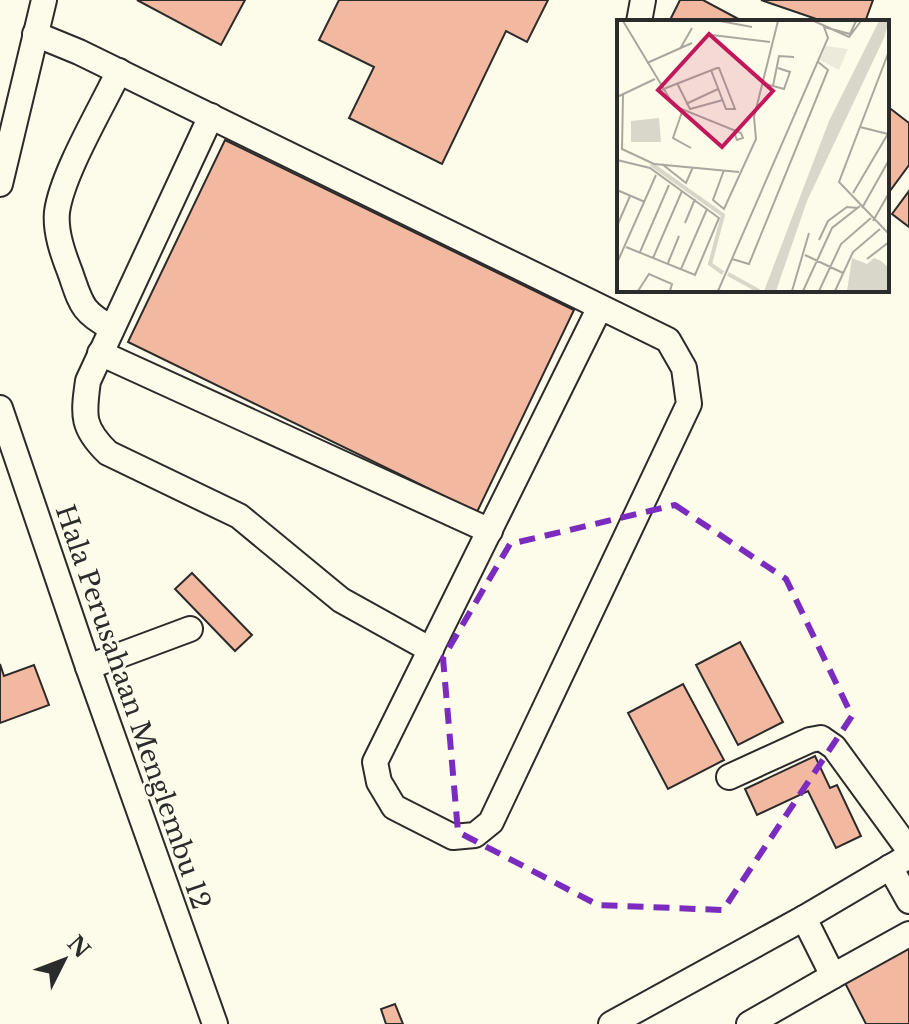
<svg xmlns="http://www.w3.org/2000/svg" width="909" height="1024" font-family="'Libre Baskerville',serif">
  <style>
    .building { fill: #f2b8a0; stroke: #2b2b2b; stroke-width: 2 }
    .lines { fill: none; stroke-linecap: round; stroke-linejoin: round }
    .minor-casing { stroke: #2b2b2b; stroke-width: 28 }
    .minor { stroke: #fdfbea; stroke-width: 24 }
    .marked { fill: none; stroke: #7b2cbf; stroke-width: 6; stroke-dasharray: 16 10; stroke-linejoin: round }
    .labels { text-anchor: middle; stroke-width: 6; stroke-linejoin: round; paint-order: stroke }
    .street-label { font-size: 26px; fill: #2b2b2b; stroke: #fdfbea }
    .inset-river { fill: none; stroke: #d8d7c9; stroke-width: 4 }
    .inset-road { fill: none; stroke: #a9a89e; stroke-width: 2 }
    .view { fill: #c2185b; fill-opacity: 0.15; stroke: #c2185b; stroke-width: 4 }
    .inset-edge { fill: none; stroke: #2b2b2b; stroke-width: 4 }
  </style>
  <rect width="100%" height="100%" fill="#fdfbea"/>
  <!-- building -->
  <g class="building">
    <polygon points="137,0 245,0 221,45"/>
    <polygon points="339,0 548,0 527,42 506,31 442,164 349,118 374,67 319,40"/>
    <polygon points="680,0 703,0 744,22 669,22"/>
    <polygon points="761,0 873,0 865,22 825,22"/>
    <polygon points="887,106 909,123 909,165 887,195"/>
    <polygon points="225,140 574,310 477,512 128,342"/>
    <polygon points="909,191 909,227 892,214"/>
    <polygon points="192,573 252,635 235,651 175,589"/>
    <polygon points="740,642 783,722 738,745 696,665"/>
    <polygon points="0,664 4,676 34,665 49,705 0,723"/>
    <polygon points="683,684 724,760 668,789 628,713"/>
    <polygon points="815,756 830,788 837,785 861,836 836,848 808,791 757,815 745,789"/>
    <polygon points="909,945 909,1024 866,1024 843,979"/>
    <polygon points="395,1004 403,1024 386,1024 381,1009"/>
  </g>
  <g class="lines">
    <defs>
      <g id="minor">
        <polyline points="639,22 643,0"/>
        <polyline points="35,34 79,52 668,340 684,368 689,404 491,822 475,835 453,837 394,807 379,782 375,762 600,307"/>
        <path d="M211 116 88 381C83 416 82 428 108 453L239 516 341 600 431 650"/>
        <polyline points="0,184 44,0"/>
        <path d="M112 328C81 312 81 303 70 272 63 254 55 232 57 212 62 174 101 109 119 71"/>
        <polyline points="100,353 490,531"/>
        <polyline points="0,408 88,667 215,1024"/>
        <polyline points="88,667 190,629"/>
        <polyline points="729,777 810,740 821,738 834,747 909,850"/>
        <polyline points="890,867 909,901"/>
        <polyline points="833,976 909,934"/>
        <polyline points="611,1024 804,918 909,856"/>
        <polyline points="749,1024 833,976 804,918"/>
      </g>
    </defs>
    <!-- minor casing -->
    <use href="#minor" class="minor-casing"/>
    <!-- minor -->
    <use href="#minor" class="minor"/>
  </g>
  <!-- marked area -->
  <path class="marked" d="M675 505 786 579 852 716 723 910 598 905 458 832 443 658 510 544Z"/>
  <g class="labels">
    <!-- street labels -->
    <g class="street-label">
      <text transform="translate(133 707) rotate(71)" y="9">Hala Perusahaan Menglembu 12</text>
    </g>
  </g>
  <!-- overview -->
  <g transform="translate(617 20)">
    <rect width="272" height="272" fill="#fdfbea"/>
    <path d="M209 26 231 29 222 50 203 40Z" fill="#ecebdb"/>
    <path d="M262 1H272L267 18 190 181 159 271H147L212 101ZM42 98 44 122H14V101ZM235 238 250 244 257 238 264 241 272 248V271H230Z" fill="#d8d7c9"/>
    <path class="inset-river" d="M34 144 106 195 93 244 106 253M111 254 142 271"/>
    <path class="inset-road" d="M6 1 57 86 124 113 126 118 120 120 118 115M103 1 135 7M197 1 232 17 244 1M95 15 153 22M63 29 75 8M272 31 222 162 272 214M30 43 75 23M60 63 73 89 106 80M145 63 167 69 173 52 161 48M156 66 162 36 177 37M45 70 49 68 100 48H102L118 89H109L94 50M0 77 38 59M69 84 101 69M65 92 56 118 74 128M243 107 271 114M5 129 37 144 122 152M5 130 6 75M0 140 33 148 102 198 78 255 9 227M45 144 69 163 76 147M107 150 96 180 107 189 139 119 137 97 161 1M0 170 28 182M236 173 272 112M245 188 272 140M256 201 272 173M68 203 78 179M0 206 13 176M202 220 211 201 230 187 241 188M23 232 52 165M188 235 226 253M36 238 65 171M115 239 132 244 211 50 200 41M250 239 272 222M0 243 39 155M51 243 62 216M64 249 90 189M21 271 32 254 55 264 53 271M101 271 211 18 207 7 233 14 239 1M175 271 192 213M186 271 215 208 243 186M202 271 224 224 254 198M218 271 236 232 263 209"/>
    <path class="view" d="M92 14 156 71 105 127 41 70Z"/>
    <rect width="272" height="272" class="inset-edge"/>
  </g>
  <!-- north arrow -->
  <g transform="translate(64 960) rotate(48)" stroke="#fdfbea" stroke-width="6" paint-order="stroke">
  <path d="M0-6L14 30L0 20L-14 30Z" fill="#2b2b2b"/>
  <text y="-12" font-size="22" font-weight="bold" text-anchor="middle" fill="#2b2b2b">N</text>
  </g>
</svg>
